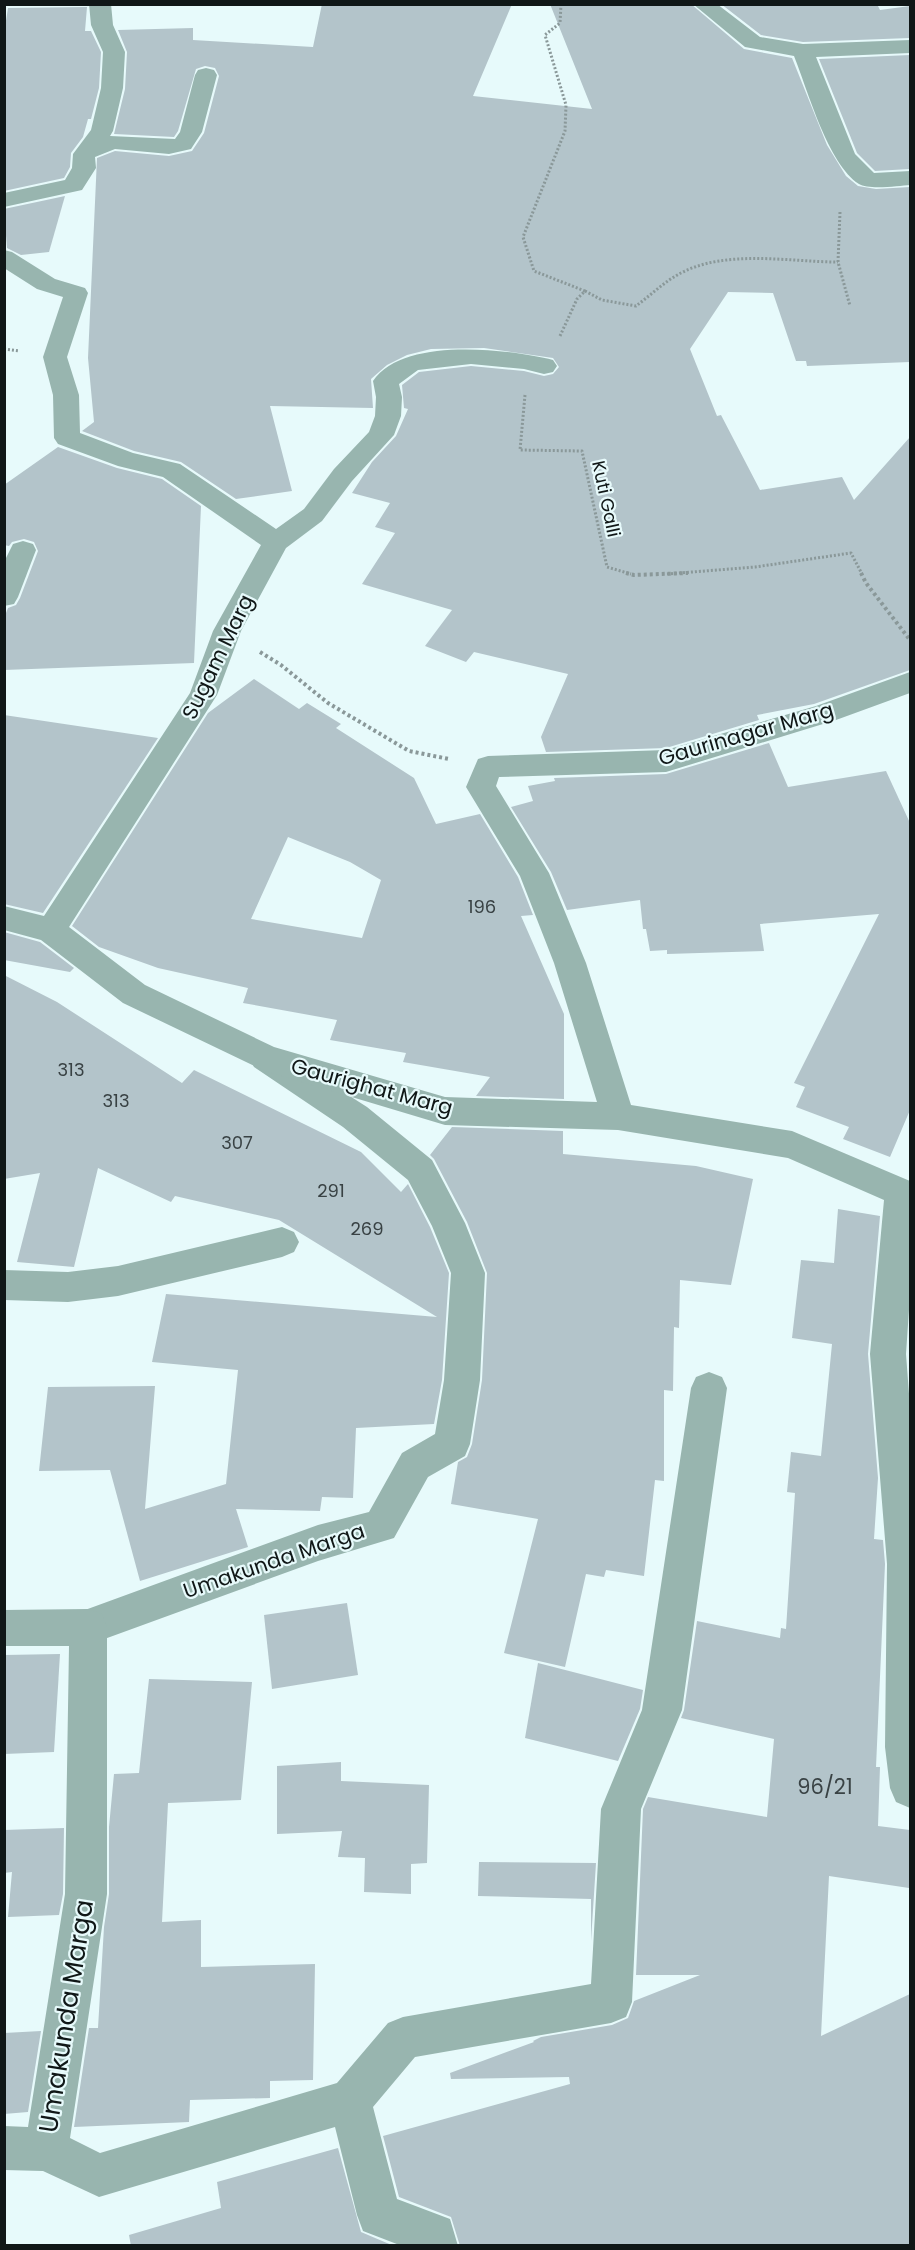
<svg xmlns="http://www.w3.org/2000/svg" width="915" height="2250" font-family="Poppins,sans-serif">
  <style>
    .building { fill: #b3c4ca; fill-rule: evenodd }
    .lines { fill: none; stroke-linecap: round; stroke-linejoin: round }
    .path-far1 { stroke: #8a9899; stroke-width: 3; stroke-dasharray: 2 2; stroke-linecap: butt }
    .path { stroke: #8a9899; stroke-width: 4; stroke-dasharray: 3 3; stroke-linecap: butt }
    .pedestrian { fill: #98b5af; fill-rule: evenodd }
    .minor { fill: #98b5af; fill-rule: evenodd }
    .labels { text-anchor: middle; stroke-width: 4.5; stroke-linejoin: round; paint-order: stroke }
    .far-street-label { font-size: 18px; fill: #101717; stroke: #e7fafb }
    .number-label { font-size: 18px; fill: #394244 }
    .street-label { font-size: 21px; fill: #101717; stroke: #e7fafb }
    .near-number-label { font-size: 21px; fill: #394244 }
    .near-street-label { font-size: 26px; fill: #101717; stroke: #e7fafb }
  </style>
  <rect width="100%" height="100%" fill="#e7fafb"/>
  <!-- building -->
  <g class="building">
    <polygon points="322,4 512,4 473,96 592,109 550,4 691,4 744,49 792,58 827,145 846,176 858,186 876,189 910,187 910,362 807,366 806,361 796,361 773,293 728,292 690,349 717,416 721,415 760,490 842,477 854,500 910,437 910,670 814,704 757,715 759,720 666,748 546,752 541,737 568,674 474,652 466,662 425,646 452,610 362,584 395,533 375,527 390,503 352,493 372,462 396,436 408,409 404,408 402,385 419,372 471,366 524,371 544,376 553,374 559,367 553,358 484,348 431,349 407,355 387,365 371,379 373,408 270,406 292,491 236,499 181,462 134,451 82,431 94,422 88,358 97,158 115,151 169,156 192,151 204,133 219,76 215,68 205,66 196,69 178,131 174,137 114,134 125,89 127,52 118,30 193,28 193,40 313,47"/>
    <polygon points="721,4 877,4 880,10 910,6 910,38 803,42 761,35"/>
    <polygon points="87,7 85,31 91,31 101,52 99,88 91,119 88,119 83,137 71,153 70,167 64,178 4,191 4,33 8,8"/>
    <polygon points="910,55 910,169 875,171 857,153 819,59"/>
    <polygon points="65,196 49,252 21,255 7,248 4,209"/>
    <polygon points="58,447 117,468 162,479 201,506 194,663 4,670 4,618 8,608 16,605 20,598 38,551 34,542 24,539 12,542 9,546 4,545 4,485"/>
    <path d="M254 679 299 709 307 703 341 724 336 728 414 778 436 824 480 814 518 877 533 915 521 916 564 1014V1099L476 1096 490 1077 403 1062 406 1053 330 1040 337 1020 243 1003 248 988 158 968 99 947 72 926 208 713ZM288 837 350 862 381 880 362 938 251 919Z"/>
    <polygon points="4,715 158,738 43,913 4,904"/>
    <polygon points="769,743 788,787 886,771 910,823 910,1110 890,1157 843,1139 849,1127 796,1107 805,1087 794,1083 879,914 760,924 764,951 667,954 667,950 650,951 646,929 643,929 640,900 567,910 551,872 511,807 533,801 528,786 555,781 554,778 666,774"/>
    <polygon points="4,932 40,942 74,968 70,972 4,960"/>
    <polygon points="4,975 57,1002 182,1083 194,1070 361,1152 401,1192 408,1184 430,1227 449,1273 442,1380 434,1424 356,1428 353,1498 322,1497 320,1511 236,1509 248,1547 140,1581 110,1470 39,1471 48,1387 155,1386 145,1509 226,1484 238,1370 152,1362 166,1294 437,1317 279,1220 175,1196 171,1202 98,1168 74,1267 17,1262 40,1173 4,1179"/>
    <polygon points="452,1127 563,1131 563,1154 696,1166 753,1179 731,1285 680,1280 679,1328 674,1327 673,1391 664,1390 664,1481 655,1480 644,1576 606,1570 604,1577 586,1574 565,1667 504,1653 538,1519 451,1504 458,1462 467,1457 472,1444 482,1380 487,1273 467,1222 434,1159 430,1155"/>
    <polygon points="838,1209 880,1216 868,1354 878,1478 874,1539 883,1540 885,1564 876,1767 880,1767 878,1826 910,1830 909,1888 829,1876 821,2036 910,1994 910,2246 460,2246 451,2217 399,2197 383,2136 570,2084 569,2077 451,2079 450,2073 534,2042 533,2041 541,2037 612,2025 628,2018 634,2001 700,1975 636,1975 643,1809 648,1797 767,1817 774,1739 681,1718 684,1710 697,1621 780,1638 781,1628 786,1629 795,1493 787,1492 791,1452 821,1456 832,1344 792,1338 801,1260 834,1263"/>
    <polygon points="347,1603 358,1675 272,1689 264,1615"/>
    <polygon points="60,1654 54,1752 4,1754 4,1655"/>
    <polygon points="538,1663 643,1690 640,1709 618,1761 525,1738"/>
    <polygon points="149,1679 252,1682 241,1800 168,1803 162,1922 201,1920 201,1967 315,1964 313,2080 270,2081 270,2098 190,2100 189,2122 74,2127 89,2028 98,2028 104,1927 109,1894 109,1827 114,1774 139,1773"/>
    <polygon points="341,1762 341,1781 429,1785 427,1863 411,1864 411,1894 364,1892 365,1858 338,1857 342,1831 277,1834 277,1766"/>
    <polygon points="64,1828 63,1894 59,1915 8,1917 12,1872 4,1873 4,1830"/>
    <polygon points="479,1862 596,1863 591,1941 591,1899 478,1896"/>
    <polygon points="41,2031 28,2112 4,2114 4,2033"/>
    <polygon points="338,2148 361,2232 394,2246 131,2246 129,2235 221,2208 217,2182"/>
  </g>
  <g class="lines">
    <!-- path-far1 -->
    <g class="path-far1">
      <polyline points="840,212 838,262 850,306"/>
      <path d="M585 291 602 300 636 306C651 295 665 281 681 273 727 249 789 262 838 262"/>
      <polyline points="560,336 577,299 585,291 534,271 523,237 565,131 566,105 545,35 560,23 561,4"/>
      <polyline points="4,349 19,351"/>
      <polyline points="525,395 520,450 582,451 607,567 631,574"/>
      <polyline points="667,574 755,567 851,553 862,574"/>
    </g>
    <!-- path -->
    <g class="path">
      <polyline points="626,573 634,575 688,573"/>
      <polyline points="861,573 866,583 910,640"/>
      <polyline points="260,652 281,665 328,703 409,751 449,759"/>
    </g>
    <!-- pedestrian -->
    <polygon class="pedestrian" points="265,1045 276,1049 367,1107 432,1160 465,1223 485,1273 480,1380 470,1444 465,1456 428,1477 394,1538 318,1561 88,1645 74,1640 69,1627 74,1614 318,1525 369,1512 402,1453 435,1434 444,1380 451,1273 432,1226 408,1180 343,1127 254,1067 249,1058 254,1049"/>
    <!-- minor -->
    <g class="minor">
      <polygon points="89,4 111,4 113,25 125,52 123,88 113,131 110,136 175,139 180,132 195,75 198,70 206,68 214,70 217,75 202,132 191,149 169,154 115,149 95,157 96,168 82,190 4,207 4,193 65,180 72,168 73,154 91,130 101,88 103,52 91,25"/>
      <path d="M693 4H717L760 37 803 44 910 40V53L816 57 855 154 874 173 910 171V185C899 186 868 190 859 184 828 164 808 91 794 56L745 47Z"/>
      <path d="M4 250 12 252 55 279 85 288 88 293 67 357 79 395 80 433 133 453 180 464 276 529 304 509 334 469 369 432 375 416 376 397 373 381C403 336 508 349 553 360L557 366 553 372 544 374 524 369 471 364 418 370 399 384 402 397 401 416 394 435 352 481 322 521 286 548 241 631 217 695 69 927 145 985 274 1047 445 1097 597 1102 554 963 520 876 466 787 478 759 488 756 666 750 816 706 910 672V693L836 720 666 772 499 777 496 786 549 873 586 963 631 1105 792 1131 910 1181V1295L906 1354 910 1407V1808L896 1802 890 1788 885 1747 887 1564 870 1354 884 1200 788 1158 618 1130 445 1125 265 1071 123 1003 41 940 4 930V906L44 916 190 693 213 631 261 545 163 477 118 466 58 444 54 438 53 395 43 357 63 297 37 289 4 268Z"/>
      <polygon points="23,541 33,544 36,550 18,597 14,604 4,606 4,562 13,544"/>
      <polygon points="282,1227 294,1232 299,1242 294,1252 282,1257 118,1296 68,1302 4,1300 4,1270 68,1272 118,1266"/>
      <polygon points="709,1372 722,1377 727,1388 682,1710 641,1809 632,2002 626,2017 611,2023 415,2057 373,2107 397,2199 450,2219 458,2246 402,2246 363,2231 357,2215 335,2127 99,2197 43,2171 4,2170 4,2126 28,2127 65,1894 69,1646 4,1646 4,1610 88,1609 102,1614 107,1627 107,1894 70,2138 100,2153 337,2083 388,2023 403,2017 591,1984 601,1809 642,1710 691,1388 696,1377"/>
    </g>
  </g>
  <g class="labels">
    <!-- far-street labels -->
    <g class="far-street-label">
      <text transform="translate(606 499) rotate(78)" y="6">Kuti Galli</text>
    </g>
    <!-- number labels -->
    <g class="number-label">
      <text x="482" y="913">196</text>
      <text x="71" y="1076">313</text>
      <text x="116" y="1107">313</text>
      <text x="237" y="1149">307</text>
      <text x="331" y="1197">291</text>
      <text x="367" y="1235">269</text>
    </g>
    <!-- street labels -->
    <g class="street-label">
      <text transform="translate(218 657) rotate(-64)" y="7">Sugam Marg</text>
      <text transform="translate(746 734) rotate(-16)" y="7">Gaurinagar Marg</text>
      <text transform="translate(372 1087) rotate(15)" y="7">Gaurighat Marg</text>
      <text transform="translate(274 1561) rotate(-19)" y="7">Umakunda Marga</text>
    </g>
    <!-- near-number labels -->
    <g class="near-number-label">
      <text x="825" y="1794">96/21</text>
    </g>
    <!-- near-street labels -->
    <g class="near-street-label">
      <text transform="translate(66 2016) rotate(-81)" y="9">Umakunda Marga</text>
    </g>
  </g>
  <!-- border -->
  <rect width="915" height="2250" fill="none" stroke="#101717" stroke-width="12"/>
</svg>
